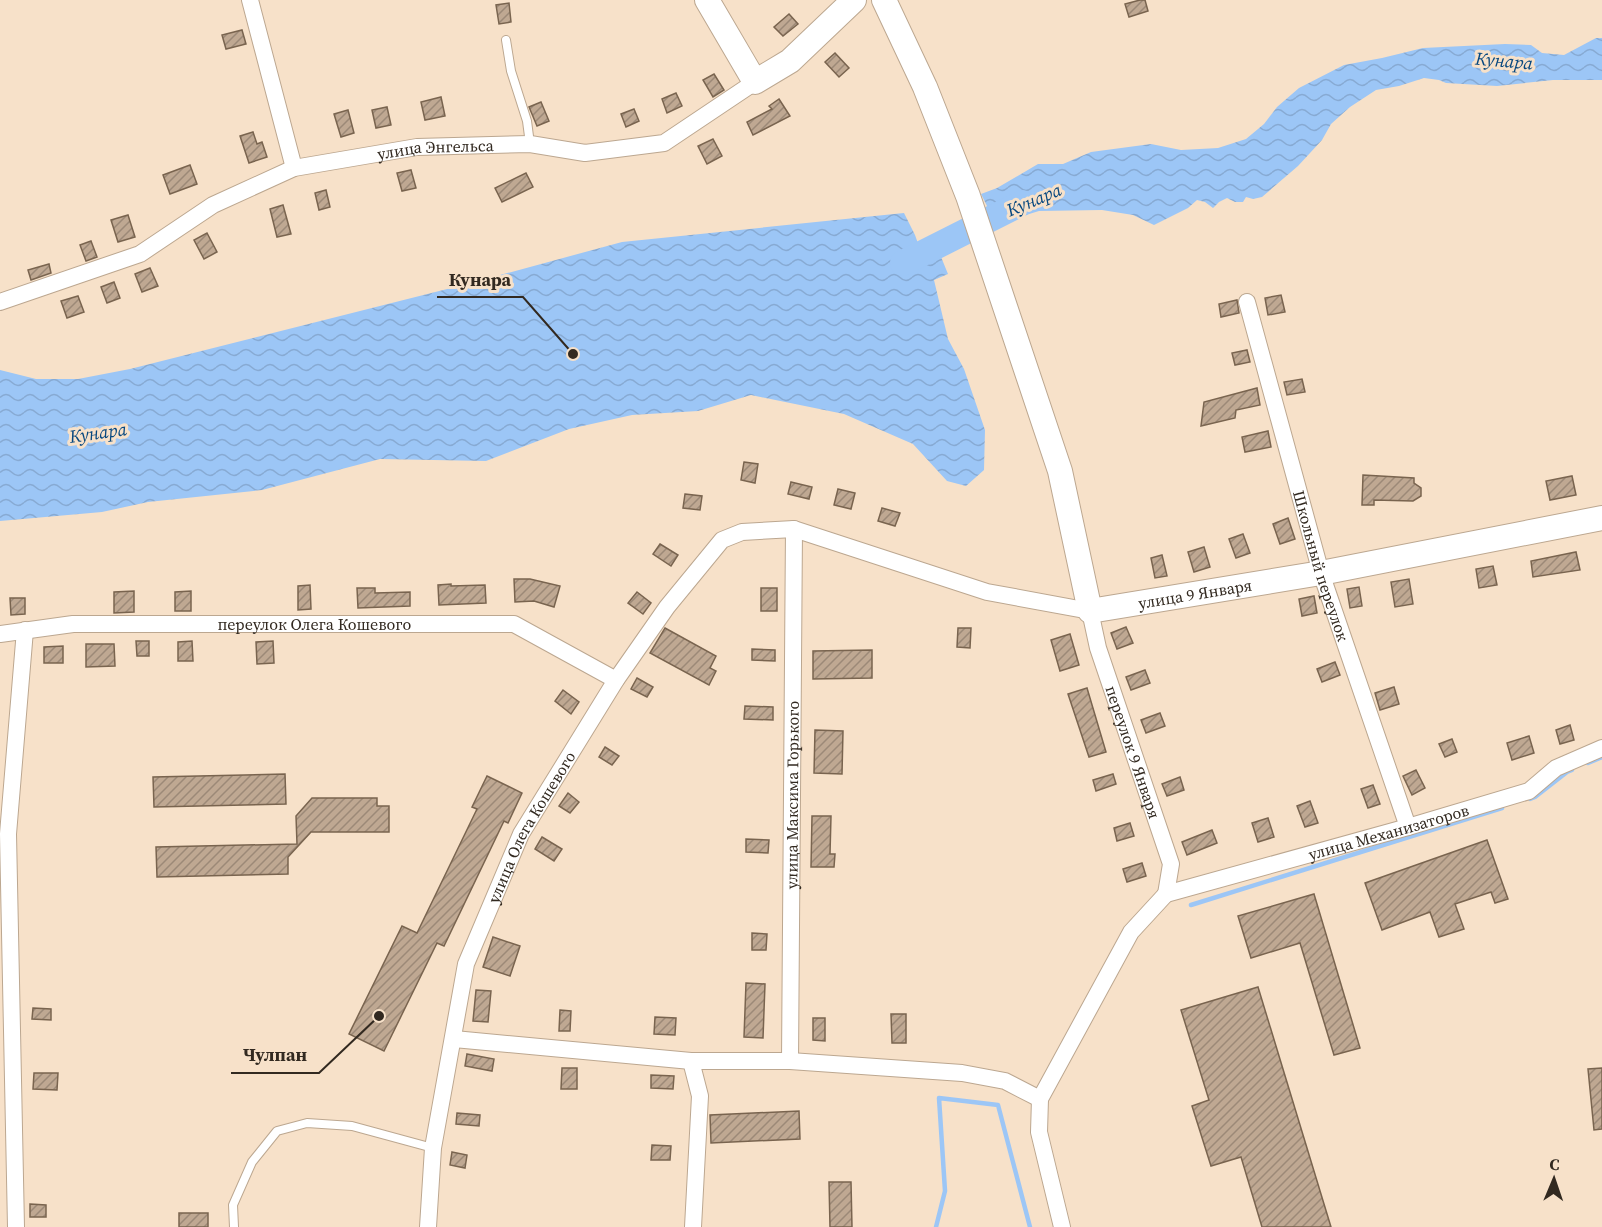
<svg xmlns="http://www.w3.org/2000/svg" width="1602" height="1227" font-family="'Source Serif 4',serif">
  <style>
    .water { fill: url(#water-waves) }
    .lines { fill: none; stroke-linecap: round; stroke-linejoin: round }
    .stream { stroke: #9cc6f6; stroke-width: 4.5 }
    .river { stroke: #9cc6f6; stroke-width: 26 }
    .building { fill: url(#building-hatch); stroke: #79644f; stroke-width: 1.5 }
    .lane-casing { stroke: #bca790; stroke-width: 10 }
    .street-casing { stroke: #bca790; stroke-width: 18 }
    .secondary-casing { stroke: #bca790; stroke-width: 26 }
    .lane { stroke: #fff; stroke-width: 8 }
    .street { stroke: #fff; stroke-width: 16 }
    .secondary { stroke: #fff; stroke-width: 24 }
    .labels { text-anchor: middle; stroke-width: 6; stroke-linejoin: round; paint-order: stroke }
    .street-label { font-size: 16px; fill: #322920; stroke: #f7e1c9 }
    .water-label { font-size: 18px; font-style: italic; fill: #06477f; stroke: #f7e1c9 }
    .leader { fill: none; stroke: #322920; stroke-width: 2 }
    .callout-dot { fill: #322920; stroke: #f7e1c9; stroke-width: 2 }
    .callout-label { font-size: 18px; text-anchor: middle; font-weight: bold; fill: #322920; stroke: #f7e1c9; stroke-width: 6; stroke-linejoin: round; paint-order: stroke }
  </style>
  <defs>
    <pattern id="water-waves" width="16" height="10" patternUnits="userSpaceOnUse" patternTransform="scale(1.5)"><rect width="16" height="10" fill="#9cc6f6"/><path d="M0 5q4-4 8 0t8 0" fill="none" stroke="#87aad3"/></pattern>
    <pattern id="building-hatch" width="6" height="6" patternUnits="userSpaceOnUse" patternTransform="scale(1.5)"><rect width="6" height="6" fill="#bfa892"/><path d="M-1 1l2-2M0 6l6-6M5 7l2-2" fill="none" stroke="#9c8977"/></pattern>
  </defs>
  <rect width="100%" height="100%" fill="#f7e1c9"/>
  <!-- water -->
  <g class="water">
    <polygon points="1596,38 1602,38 1602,80 1553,80 1497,86 1446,83 1439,80 1424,78 1399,86 1376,90 1350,107 1331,124 1322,140 1298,166 1262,197 1253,199 1246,197 1243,202 1235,202 1227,198 1219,202 1213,208 1205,202 1197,200 1188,208 1154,225 1133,215 1102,210 1039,211 996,224 981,194 997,188 1038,164 1063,164 1091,152 1151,144 1181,150 1218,148 1246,139 1264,124 1277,107 1299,88 1344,65 1382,58 1423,48 1505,44 1531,45 1542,53 1564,55"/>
    <polygon points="904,213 915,235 920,249 937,247 948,274 934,280 948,339 964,369 985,430 984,470 966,486 947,481 913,444 844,414 751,395 698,411 632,415 569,429 486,461 380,459 262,490 148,502 102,512 0,521 0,370 36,379 78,379 130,369 467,284 622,242"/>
  </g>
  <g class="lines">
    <!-- stream -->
    <g class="stream">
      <polyline points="1588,763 1602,757"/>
      <polyline points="1530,799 1535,797 1567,772 1572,770"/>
      <polyline points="1191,905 1502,808"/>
      <polyline points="936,1227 945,1191 939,1098 998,1105 1030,1227"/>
    </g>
    <!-- river -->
    <polyline class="river" points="903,263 1022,203"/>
  </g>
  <!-- building -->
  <g class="building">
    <polygon points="1140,0 1145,0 1148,11 1129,17 1125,4"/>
    <polygon points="509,3 511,22 499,24 496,5"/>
    <polygon points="789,14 798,24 783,36 774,27"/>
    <polygon points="242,30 246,44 226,49 222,35"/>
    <polygon points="835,53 849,68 839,77 825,62"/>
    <polygon points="714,74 724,90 713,97 703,80"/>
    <polygon points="676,93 682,106 667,113 662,99"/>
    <polygon points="441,97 445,116 425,120 421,102"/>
    <polygon points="779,99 790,116 753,135 747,122 772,109 769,106"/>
    <polygon points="541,102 549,121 537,126 529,107"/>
    <polygon points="387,107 391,125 376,128 372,110"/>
    <polygon points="634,109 639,121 626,127 621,114"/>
    <polygon points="348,110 354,133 341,137 334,114"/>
    <polygon points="253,132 257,144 262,142 267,157 249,163 240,136"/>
    <polygon points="713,139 722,156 707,164 698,146"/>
    <polygon points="190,165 197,184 170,194 163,175"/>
    <polygon points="411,170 416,188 402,191 397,173"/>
    <polygon points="526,173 533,187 502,202 495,188"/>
    <polygon points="326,190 330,207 319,210 315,193"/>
    <polygon points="283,205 291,234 277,237 270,209"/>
    <polygon points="128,215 135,237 118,242 111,220"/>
    <polygon points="207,233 217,252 204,259 194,240"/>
    <polygon points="91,241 97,257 86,261 80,245"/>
    <polygon points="49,264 51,273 31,280 28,270"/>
    <polygon points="150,268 158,286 142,292 135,274"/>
    <polygon points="114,282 120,298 107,303 101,287"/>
    <polygon points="1281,295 1285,312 1268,315 1265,298"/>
    <polygon points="78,296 84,312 67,318 61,301"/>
    <polygon points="1237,300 1239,313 1221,317 1219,304"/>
    <polygon points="1247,350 1250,362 1235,365 1232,353"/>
    <polygon points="1302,379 1305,392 1287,395 1284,382"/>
    <polygon points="1257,388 1260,405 1236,410 1235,418 1201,426 1204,402"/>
    <polygon points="1268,431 1271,447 1245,452 1242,437"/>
    <polygon points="744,462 758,464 755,483 741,480"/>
    <polygon points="1363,475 1414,478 1414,483 1421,488 1421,496 1413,501 1374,500 1374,505 1362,505"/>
    <polygon points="1572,476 1576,495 1550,500 1546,481"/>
    <polygon points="791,482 812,487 809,499 788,494"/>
    <polygon points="838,489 855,493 851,509 834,505"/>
    <polygon points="685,494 702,496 700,510 683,508"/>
    <polygon points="882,508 900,513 895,526 878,521"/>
    <polygon points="1288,518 1295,539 1280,544 1273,524"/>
    <polygon points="1243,534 1250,553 1236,558 1229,539"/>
    <polygon points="660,544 678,555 671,566 653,554"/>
    <polygon points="1204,547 1210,567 1194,572 1188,552"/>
    <polygon points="1576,552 1580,570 1533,577 1531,561"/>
    <polygon points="1162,555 1167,576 1155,578 1151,558"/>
    <polygon points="1493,566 1497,585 1479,588 1476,569"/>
    <polygon points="514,579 530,579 560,586 554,607 534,601 515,602"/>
    <polygon points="1409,579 1413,604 1395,607 1391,582"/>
    <polygon points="451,584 451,586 485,585 486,603 439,605 438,585"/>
    <polygon points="310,585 311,609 298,610 298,586"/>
    <polygon points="1359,587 1362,606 1350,608 1347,589"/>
    <polygon points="357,588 375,588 375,593 410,592 410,606 358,608"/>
    <rect x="761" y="588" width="16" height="23"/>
    <polygon points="134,591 134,612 114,613 114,592"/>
    <polygon points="191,591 191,611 175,611 175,592"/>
    <polygon points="637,592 651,603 643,614 628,603"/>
    <polygon points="1314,596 1317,613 1302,616 1299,599"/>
    <polygon points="10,598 25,598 25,614 11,615"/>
    <polygon points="1126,627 1133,643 1117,649 1111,633"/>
    <polygon points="665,628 716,656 710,668 716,671 709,685 650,653"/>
    <polygon points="958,628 971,628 970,648 957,647"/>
    <polygon points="1070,634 1079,665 1060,671 1051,640"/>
    <polygon points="136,641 149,641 149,656 137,656"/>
    <polygon points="192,641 193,661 178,661 178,642"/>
    <polygon points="273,641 274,663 257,664 256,642"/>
    <polygon points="86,644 114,644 115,666 86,667"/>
    <polygon points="63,646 63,663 44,663 44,647"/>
    <polygon points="752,649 775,650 775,661 752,660"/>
    <polygon points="872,650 872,678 813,679 813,651"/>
    <polygon points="1335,662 1340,675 1322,682 1317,669"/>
    <polygon points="1145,670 1150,683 1131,690 1126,677"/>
    <polygon points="637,678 653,687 647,697 631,689"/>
    <polygon points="1394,687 1399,704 1380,710 1375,693"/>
    <polygon points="1087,688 1106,752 1089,757 1068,694"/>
    <polygon points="563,690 579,702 571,714 555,701"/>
    <polygon points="745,706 773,707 773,720 744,719"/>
    <polygon points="1160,713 1165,726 1146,733 1141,720"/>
    <polygon points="1570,725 1574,740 1560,744 1556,730"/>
    <polygon points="815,730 843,731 842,774 814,773"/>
    <polygon points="1529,736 1534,753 1512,760 1507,743"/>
    <polygon points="1452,739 1457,752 1445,757 1439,744"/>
    <polygon points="605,747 619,756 612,765 599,757"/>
    <polygon points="1416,770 1425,788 1412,795 1403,776"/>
    <polygon points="285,774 286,804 154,807 153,777"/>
    <polygon points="1113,774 1116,784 1096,791 1093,780"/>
    <polygon points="487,776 522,793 508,823 504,821 444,946 437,943 384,1051 349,1034 402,926 417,933 477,809 472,807"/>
    <polygon points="1180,777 1184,790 1167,796 1162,784"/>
    <polygon points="1373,785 1380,804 1368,808 1361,789"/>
    <polygon points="568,793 579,802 570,813 559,806"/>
    <polygon points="312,798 377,798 377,806 389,806 389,832 311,832 288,857 288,874 157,877 156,847 297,844 296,816"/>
    <polygon points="1310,801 1318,823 1305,827 1297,806"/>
    <polygon points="812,816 831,816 830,854 835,854 834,867 811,867"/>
    <polygon points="1268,818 1274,837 1258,842 1252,823"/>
    <polygon points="1130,823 1134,836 1117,841 1114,828"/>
    <polygon points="1212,830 1217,843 1187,855 1182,842"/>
    <polygon points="542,837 562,849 554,861 535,849"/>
    <polygon points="746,839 769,840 768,853 746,852"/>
    <polygon points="1487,840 1508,899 1495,903 1491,892 1455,904 1464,929 1439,937 1430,912 1382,930 1365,883"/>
    <polygon points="1142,863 1146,876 1127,882 1123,869"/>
    <polygon points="1314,894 1360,1048 1334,1055 1300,943 1251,958 1238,916"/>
    <polygon points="752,933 767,934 766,950 752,950"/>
    <polygon points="493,937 520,946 510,976 483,967"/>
    <polygon points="746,983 765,984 763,1038 744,1037"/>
    <polygon points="1258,987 1331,1227 1262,1227 1241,1157 1211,1166 1192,1106 1209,1100 1181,1010"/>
    <polygon points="476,990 491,991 488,1022 473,1021"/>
    <polygon points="33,1008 51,1009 51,1020 32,1019"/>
    <polygon points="560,1010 571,1011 570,1031 559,1031"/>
    <polygon points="891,1014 906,1014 906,1043 892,1043"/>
    <polygon points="655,1017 676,1018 675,1035 654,1034"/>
    <polygon points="813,1018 825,1018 825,1041 813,1040"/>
    <polygon points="467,1054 494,1059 492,1071 465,1066"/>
    <polygon points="562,1068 577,1068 577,1089 561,1089"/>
    <polygon points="1602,1068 1602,1129 1594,1130 1588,1069"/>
    <polygon points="34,1073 58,1073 57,1090 33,1089"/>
    <polygon points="651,1075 674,1076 673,1089 651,1088"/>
    <polygon points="799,1111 800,1139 711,1143 710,1115"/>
    <polygon points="457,1113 480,1115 479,1126 456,1124"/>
    <polygon points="652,1145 671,1146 670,1160 651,1160"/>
    <polygon points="452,1152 467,1155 465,1168 450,1165"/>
    <polygon points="829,1182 851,1182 852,1227 830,1227"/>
    <polygon points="30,1204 46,1205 46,1217 30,1217"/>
    <rect x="179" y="1213" width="29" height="14"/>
  </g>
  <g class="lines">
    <defs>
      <g id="lane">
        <polyline points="506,40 511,71 527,121 530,144"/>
        <polyline points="234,1227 233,1205 252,1162 277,1131 307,1123 352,1126 433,1148"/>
      </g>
      <g id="street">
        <polyline points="250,0 294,168"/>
        <path id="s1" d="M0 302 140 254 213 205 294 168 417 147 530 144 585 153 664 143 755 82"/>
        <path id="s2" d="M1247 302 1321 573 1408 827"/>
        <path id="s3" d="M0 634 73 624H514L616 680"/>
        <path id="s4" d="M1166 894 1408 827 1529 791 1556 768 1602 748"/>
        <polyline points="454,1039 691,1061 790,1061 962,1073 1005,1081 1040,1099"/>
        <polyline points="691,1061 700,1096 693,1227"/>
        <path id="s5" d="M790 1061 794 529"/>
        <polyline points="16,1227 8,834 25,630"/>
        <path id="s6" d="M428 1227 433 1148 466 964 521 834 616 680 667 607 722 540 742 532 794 529 987 592 1090 611 1098 648 1171 864 1166 894"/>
        <polyline points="1062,1227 1039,1132 1040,1099 1131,932 1166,894"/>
      </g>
      <g id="secondary">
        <polyline points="707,0 755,82 790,61 854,0"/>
        <path id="s7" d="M884 0 925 87 968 196 1060 471 1090 611 1321 573 1602 518"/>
      </g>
    </defs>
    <!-- lane casing -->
    <use href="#lane" class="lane-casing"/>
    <!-- street casing -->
    <use href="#street" class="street-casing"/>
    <!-- secondary casing -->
    <use href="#secondary" class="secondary-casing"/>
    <!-- lane -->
    <use href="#lane" class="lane"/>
    <!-- street -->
    <use href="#street" class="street"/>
    <!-- secondary -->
    <use href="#secondary" class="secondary"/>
  </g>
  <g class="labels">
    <!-- street labels -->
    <g class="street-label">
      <text dy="6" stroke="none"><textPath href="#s1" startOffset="468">улица Энгельса</textPath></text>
      <text dy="6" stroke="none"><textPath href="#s2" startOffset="274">Школьный переулок</textPath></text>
      <text dy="6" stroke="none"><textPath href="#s7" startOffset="753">улица 9 Января</textPath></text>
      <text dy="6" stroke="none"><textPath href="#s3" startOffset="315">переулок Олега Кошевого</textPath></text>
      <text dy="6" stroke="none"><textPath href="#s6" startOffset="1293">переулок 9 Января</textPath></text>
      <text dy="6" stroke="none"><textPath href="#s5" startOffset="266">улица Максима Горького</textPath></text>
      <text dy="6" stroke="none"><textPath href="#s6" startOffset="418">улица Олега Кошевого</textPath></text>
      <text dy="6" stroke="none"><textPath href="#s4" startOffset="231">улица Механизаторов</textPath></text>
    </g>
    <!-- water labels -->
    <g class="water-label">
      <text transform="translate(1504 61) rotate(5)" y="6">Кунара</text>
      <text transform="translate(1034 200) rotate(-23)" y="6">Кунара</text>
      <text transform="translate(98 433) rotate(-8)" y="6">Кунара</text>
    </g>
  </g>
  <!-- callouts -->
  <path class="leader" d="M573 354L523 297H437M379 1016L319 1073H231"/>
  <g class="callout-dot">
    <circle cx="573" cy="354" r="6"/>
    <circle cx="379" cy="1016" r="6"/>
  </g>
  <g class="callout-label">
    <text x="480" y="286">Кунара</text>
    <text x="275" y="1061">Чулпан</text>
  </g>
  <!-- north arrow -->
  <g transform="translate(1554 1179) rotate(2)" stroke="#f7e1c9" stroke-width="4.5" paint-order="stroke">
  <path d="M0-4.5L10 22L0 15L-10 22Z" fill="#322920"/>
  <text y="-9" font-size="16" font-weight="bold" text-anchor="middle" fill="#322920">С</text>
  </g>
</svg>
